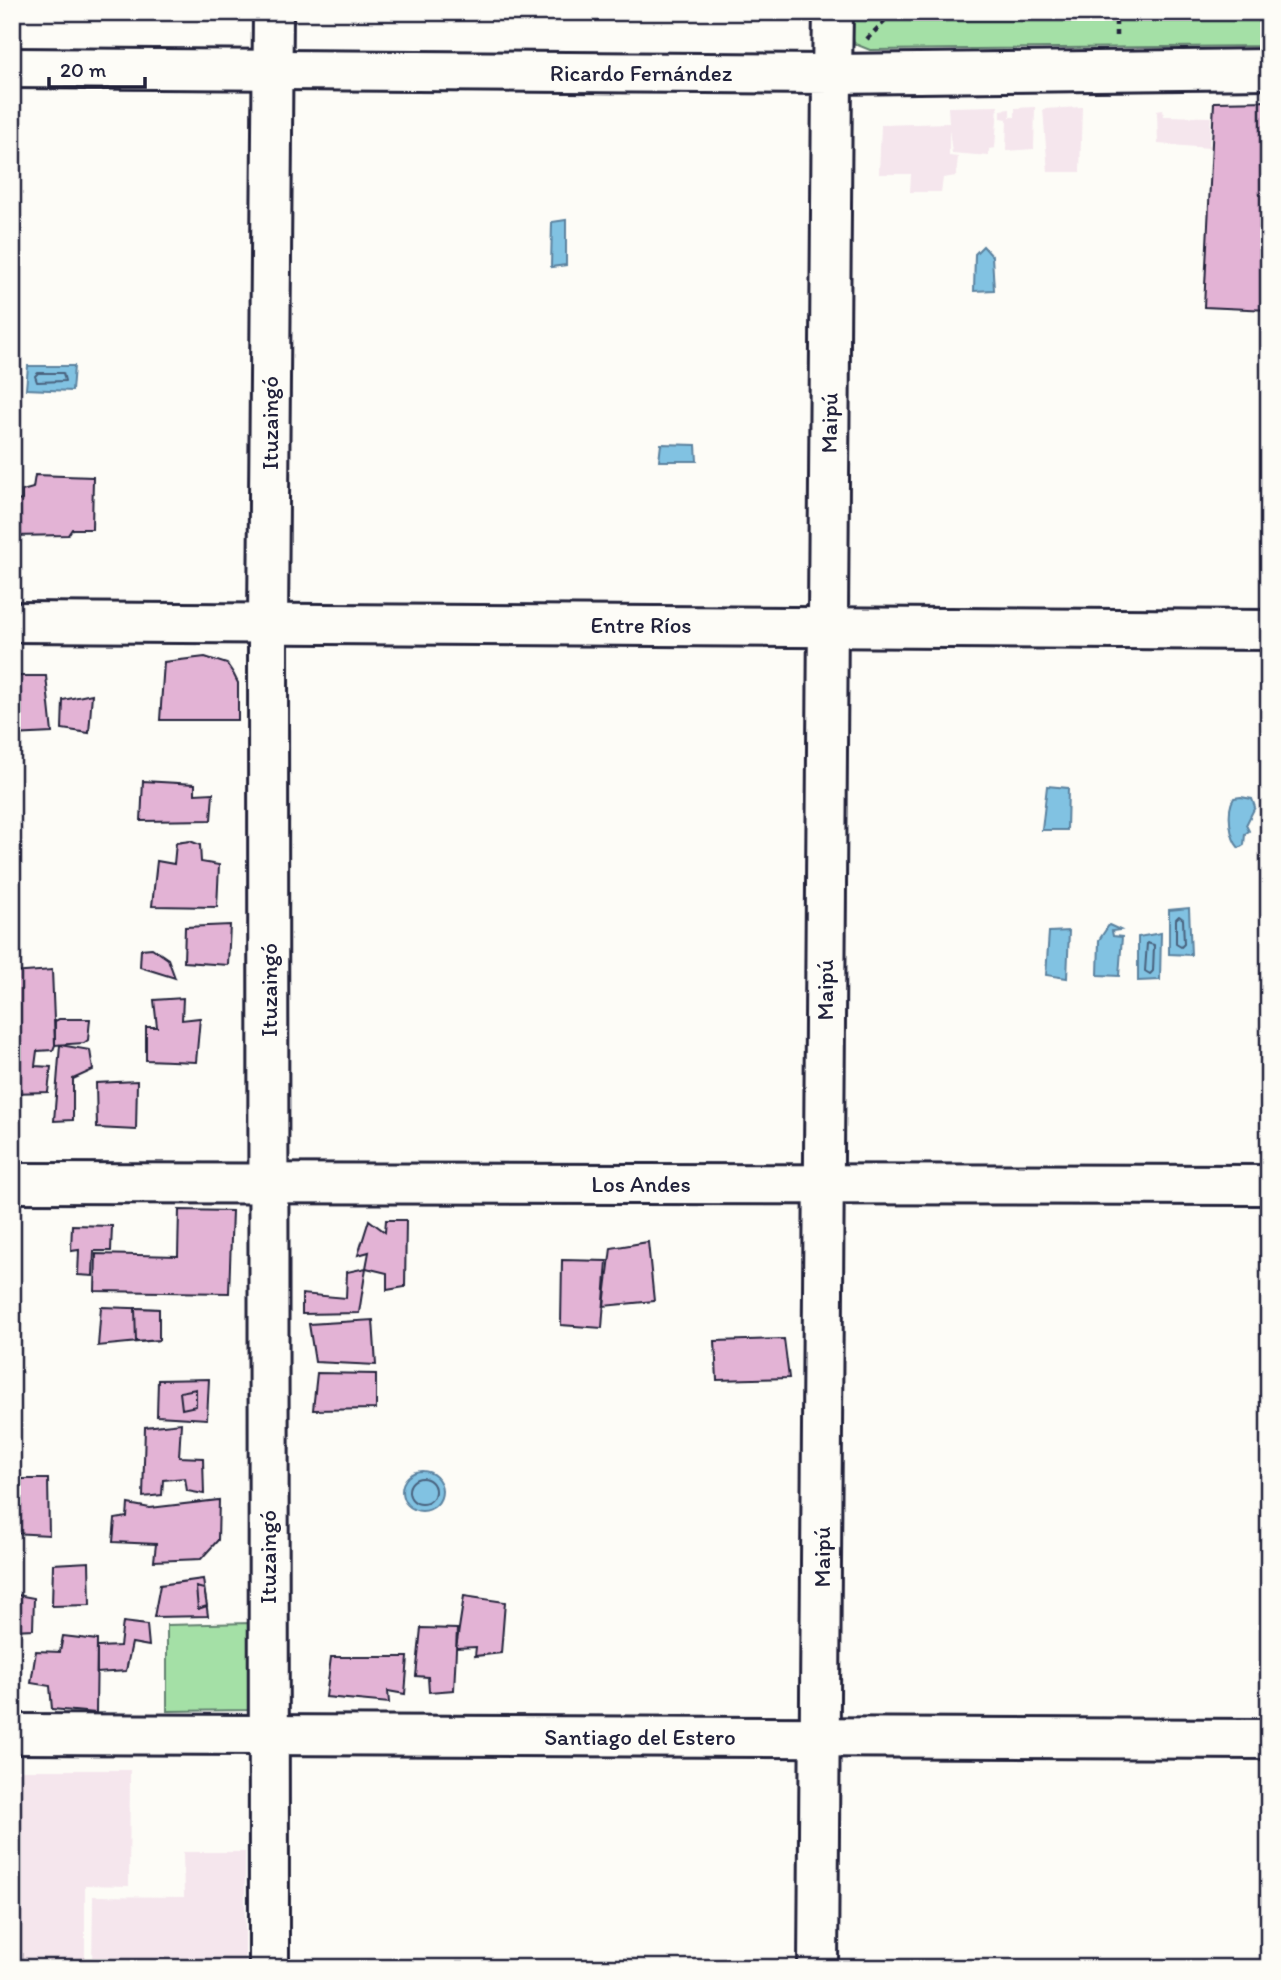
<svg xmlns="http://www.w3.org/2000/svg" width="1281" height="1980" font-family="Itim,sans-serif">
  <style>
    .built { fill: #f5e6ed }
    .green { fill: #a4e0a6; stroke: #638170; stroke-width: 2 }
    .water { fill: #81c2e2; stroke: #5b829f; stroke-width: 2 }
    .lines { fill: none; stroke-linecap: round; stroke-linejoin: round }
    .shore { stroke: #48627e; stroke-width: 2 }
    .building { fill: #e3b3d5; stroke: #22223b; stroke-width: 2 }
    .street-casing { stroke: #22223b; stroke-width: 44 }
    .secondary-casing { stroke: #22223b; stroke-width: 44 }
    .path { stroke: #22223b; stroke-width: 4.5; stroke-dasharray: 5 5; stroke-linecap: butt }
    .street { stroke: #fdfcf7; stroke-width: 38 }
    .secondary { stroke: #fdfcf7; stroke-width: 38 }
    .labels { text-anchor: middle; stroke-width: 6; stroke-linejoin: round; paint-order: stroke }
    .street-label { font-size: 23px; fill: #22223b; stroke: #fdfcf7 }
  </style>
  <rect width="100%" height="100%" fill="#fdfcf7"/>
  <filter id="ink" filterUnits="userSpaceOnUse"><feTurbulence type="fractalNoise" baseFrequency=".0143" numOctaves="2"/><feDisplacementMap in="SourceGraphic" scale="14" xChannelSelector="R" yChannelSelector="G"/><feConvolveMatrix kernelMatrix="1 2 1 2 8 2 1 2 1" color-interpolation-filters="sRGB"/></filter>
  <g filter="url(#ink)">
    <!-- built -->
    <g class="built">
      <polygon points="998,106 995,148 989,149 989,156 952,153 949,129 949,156 958,157 956,176 943,178 941,192 910,192 911,174 879,174 881,125 949,123 948,107"/>
      <polygon points="1035,107 1034,149 1006,151 1007,119 1001,118 1001,110 1010,109 1010,117 1015,117 1015,108"/>
      <polygon points="1082,107 1080,172 1048,172 1043,109"/>
      <polygon points="1163,110 1164,116 1211,117 1209,148 1158,144 1157,111"/>
      <polygon points="12,1770 130,1770 129,1886 85,1885 85,1968 12,1968"/>
      <polygon points="183,1852 245,1852 245,1968 92,1968 93,1896 184,1897"/>
    </g>
    <!-- green -->
    <g class="green">
      <polygon points="848,12 1269,12 1269,46 870,50 855,44 848,27"/>
      <polygon points="250,1623 250,1710 167,1711 167,1625"/>
    </g>
    <!-- water -->
    <g class="water">
      <polygon points="566,220 566,265 551,267 552,222"/>
      <polygon points="983,246 992,256 994,290 974,291 975,254"/>
      <polygon points="28,366 74,366 72,391 26,389"/>
      <polygon points="661,444 696,445 697,461 659,461"/>
      <polygon points="1047,786 1068,788 1067,830 1042,830"/>
      <path d="M1241 797 1252 799 1255 807 1246 825 1249 831 1245 834 1244 845 1239 848C1230 839 1226 810 1234 798Z"/>
      <polygon points="1189,908 1191,955 1169,954 1169,910"/>
      <polygon points="1109,925 1120,930 1112,931 1113,936 1122,937 1119,976 1098,975 1099,940"/>
      <polygon points="1069,931 1067,978 1046,975 1049,932"/>
      <polygon points="1161,933 1160,980 1138,981 1138,937"/>
      <circle cx="422" cy="1491" r="20"/>
    </g>
    <g class="lines">
      <!-- shore -->
      <g class="shore">
        <polygon points="38,373 63,373 65,381 37,382 35,376"/>
        <polygon points="1179,916 1183,919 1184,944 1181,947 1176,944 1176,919"/>
        <polygon points="1147,943 1154,945 1153,971 1150,974 1145,971"/>
        <circle cx="422" cy="1491" r="13"/>
      </g>
    </g>
    <!-- building -->
    <g class="building">
      <polygon points="1269,101 1269,310 1204,307 1214,102"/>
      <polygon points="35,475 93,477 92,529 72,529 68,535 12,536 12,502 22,500 22,491 33,488"/>
      <polygon points="205,657 227,664 233,673 238,683 238,720 160,720 164,662"/>
      <polygon points="13,676 46,676 52,733 12,735"/>
      <polygon points="92,694 89,733 62,729 63,700"/>
      <polygon points="143,781 195,784 195,794 213,793 211,820 141,821"/>
      <polygon points="190,841 200,845 201,862 219,865 217,907 152,906 157,861 174,864 176,843"/>
      <polygon points="230,925 228,965 184,962 185,927"/>
      <polygon points="152,948 168,959 175,978 140,967 141,949"/>
      <polygon points="52,970 55,1045 53,1050 37,1051 35,1066 51,1067 48,1092 12,1093 12,973"/>
      <polygon points="183,998 182,1020 200,1018 196,1062 146,1060 146,1027 157,1027 154,1000"/>
      <polygon points="59,1019 90,1019 88,1040 84,1043 55,1045 55,1021"/>
      <polygon points="60,1045 90,1050 93,1070 73,1079 73,1120 54,1121"/>
      <polygon points="137,1081 136,1130 97,1128 96,1083"/>
      <polygon points="179,1210 232,1211 229,1293 95,1291 96,1254 178,1256"/>
      <polygon points="369,1220 385,1232 386,1220 406,1220 405,1287 387,1290 387,1273 366,1268 369,1252 358,1255"/>
      <polygon points="72,1225 112,1226 111,1251 94,1251 93,1276 78,1275 79,1250 71,1251"/>
      <polygon points="648,1242 654,1301 604,1306 611,1248"/>
      <polygon points="562,1260 607,1261 602,1328 561,1325"/>
      <polygon points="366,1268 359,1313 302,1314 302,1294 346,1298 347,1272"/>
      <polygon points="101,1307 159,1309 159,1340 98,1346"/>
      <polygon points="135,1308 159,1309 159,1340 136,1342"/>
      <polygon points="373,1320 376,1365 315,1362 309,1324"/>
      <polygon points="784,1339 789,1378 717,1380 715,1341"/>
      <polygon points="317,1373 376,1374 376,1409 313,1410"/>
      <polygon points="209,1379 207,1419 157,1416 158,1380"/>
      <polygon points="196,1389 196,1406 182,1409 180,1392"/>
      <polygon points="181,1423 179,1457 203,1458 204,1494 187,1491 185,1478 163,1480 162,1495 143,1497 145,1427"/>
      <polygon points="12,1479 48,1479 49,1535 12,1533"/>
      <polygon points="219,1500 218,1540 201,1559 154,1561 156,1544 113,1542 115,1519 127,1517 128,1504 150,1508"/>
      <polygon points="89,1562 90,1605 52,1606 53,1564"/>
      <polygon points="203,1579 208,1616 154,1617 160,1585"/>
      <polygon points="196,1587 204,1589 207,1606 198,1609"/>
      <polygon points="12,1594 34,1598 33,1629 13,1630 12,1652"/>
      <polygon points="464,1596 505,1602 501,1653 475,1656 476,1647 456,1648"/>
      <polygon points="123,1622 147,1625 149,1646 132,1643 126,1671 97,1673 97,1647 120,1646"/>
      <polygon points="421,1628 457,1629 454,1690 429,1692 428,1677 416,1676"/>
      <polygon points="63,1636 97,1640 96,1713 52,1709 50,1686 31,1683 36,1651 60,1652"/>
      <polygon points="331,1657 408,1657 405,1694 388,1691 389,1703 326,1697"/>
    </g>
    <g class="lines">
      <defs>
        <g id="street">
          <polyline points="12,68 832,74 818,1968"/>
          <polyline points="12,622 1269,630"/>
          <polyline points="12,1183 1269,1185"/>
          <polyline points="12,1734 1269,1739"/>
          <polyline points="269,1968 268,622 273,12"/>
        </g>
        <polyline id="secondary" points="833,12 832,74 1269,69"/>
      </defs>
      <!-- street casing -->
      <use href="#street" class="street-casing"/>
      <!-- secondary casing -->
      <use href="#secondary" class="secondary-casing"/>
      <!-- path -->
      <g class="path">
        <polyline points="1116,36 1116,12"/>
        <polyline points="867,39 894,12"/>
      </g>
      <!-- street -->
      <use href="#street" class="street"/>
      <!-- secondary -->
      <use href="#secondary" class="secondary"/>
    </g>
  </g>
  <g class="labels">
    <!-- street labels -->
    <g class="street-label">
      <text x="641" y="81">Ricardo Fernández</text>
      <text transform="translate(270 423) rotate(-90)" y="8">Ituzaingó</text>
      <text transform="translate(829 423) rotate(-89)" y="8">Maipú</text>
      <text x="641" y="633">Entre Ríos</text>
      <text transform="translate(269 990) rotate(-90)" y="8">Ituzaingó</text>
      <text transform="translate(825 990) rotate(-90)" y="8">Maipú</text>
      <text x="641" y="1192">Los Andes</text>
      <text transform="translate(268 1557) rotate(-90)" y="8">Ituzaingó</text>
      <text transform="translate(822 1557) rotate(-90)" y="8">Maipú</text>
      <text x="640" y="1745">Santiago del Estero</text>
    </g>
  </g>
  <!-- margin -->
  <rect width="1281" height="1980" fill="none" stroke="#fdfcf7" stroke-width="42"/>
  <rect x="21" y="21" width="1239" height="1938" fill="none" stroke="#22223b" stroke-width="2.5" filter="url(#ink)"/>
  <!-- scale -->
  <path d="M49 77v10h96v-10" fill="none" stroke="#22223b" stroke-width="3.5"/>
  <text x="60" y="77" font-size="21" fill="#22223b" stroke="#fdfcf7" stroke-width="5" paint-order="stroke">20 m</text>
</svg>
